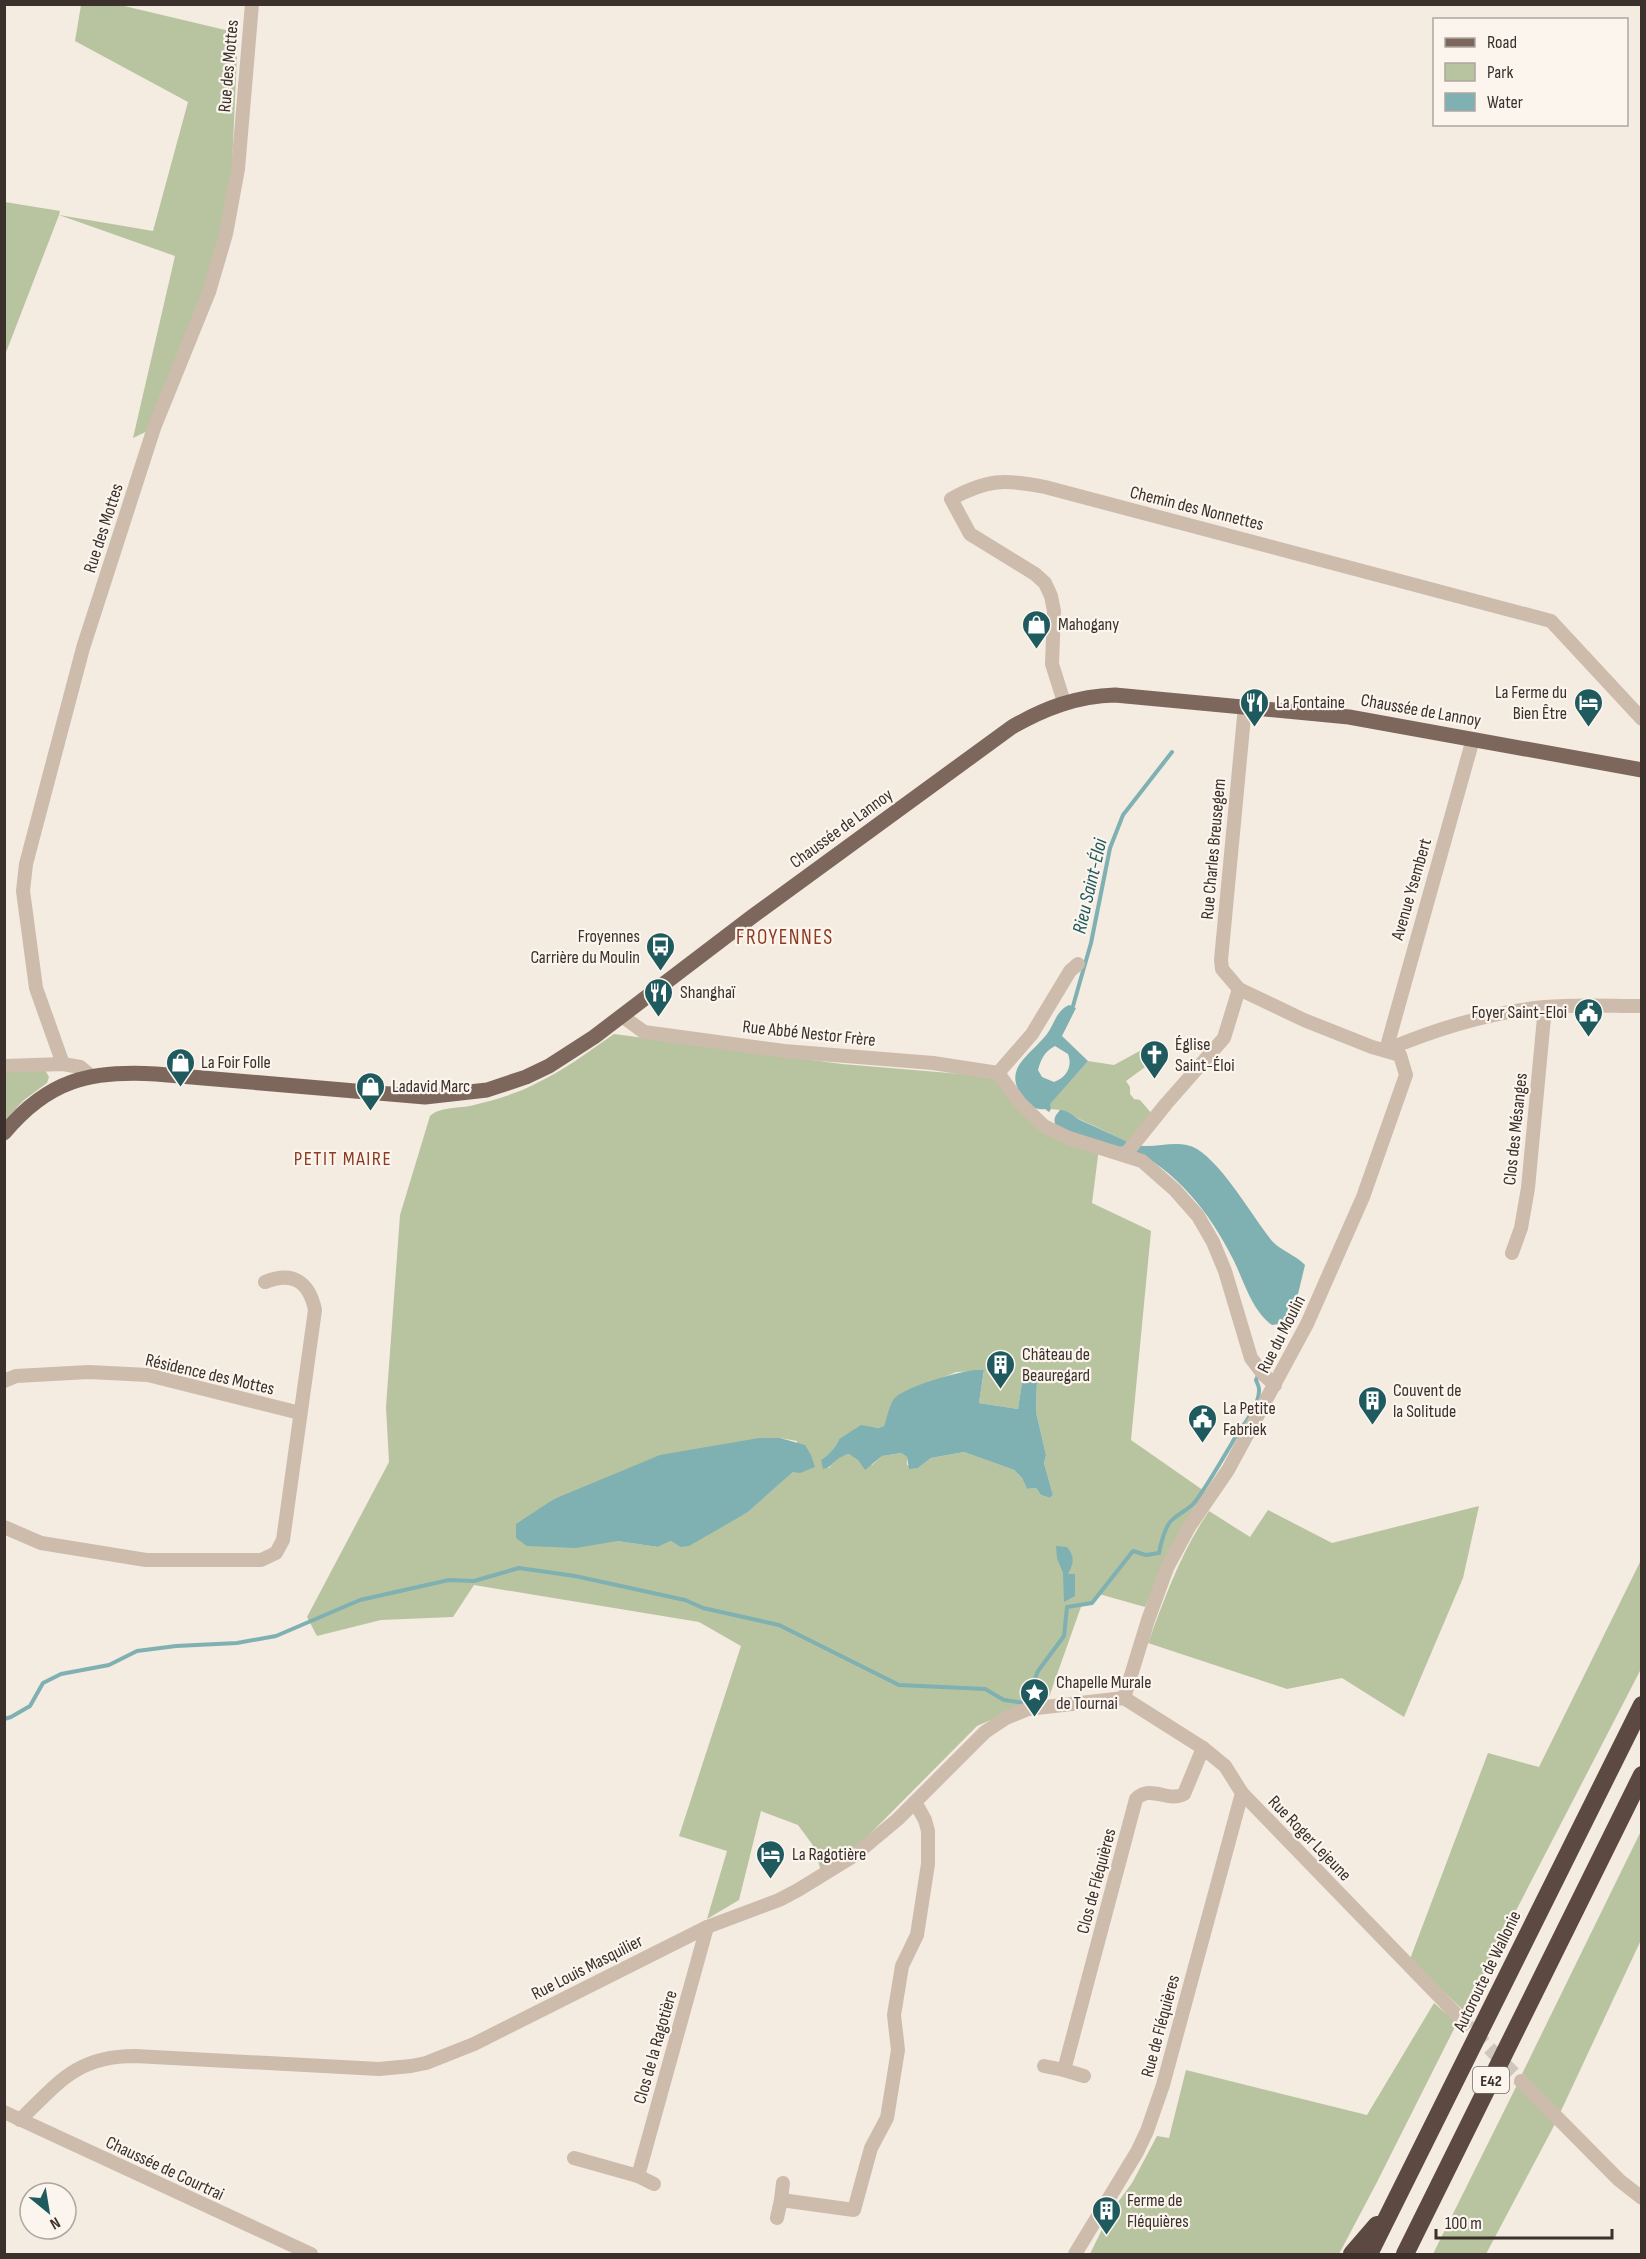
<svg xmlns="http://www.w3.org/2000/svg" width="1646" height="2259" font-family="'Sofia Sans Condensed',sans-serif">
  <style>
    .green { fill: #b8c4a0; fill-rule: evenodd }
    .water { fill: #7fb0b2; fill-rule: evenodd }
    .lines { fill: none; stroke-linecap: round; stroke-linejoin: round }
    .stream { stroke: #7fb0b2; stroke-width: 4 }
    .minor-tunnel { stroke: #cfc6bd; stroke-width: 14; stroke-dasharray: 14 7; stroke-linecap: butt }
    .minor { stroke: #cdbbac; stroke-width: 14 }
    .major { stroke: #7d675c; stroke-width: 15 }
    .highway { stroke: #5c4a42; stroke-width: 18 }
    .labels { text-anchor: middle; stroke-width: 4.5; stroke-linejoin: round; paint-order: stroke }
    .shield { fill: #fbf5ee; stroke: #756b66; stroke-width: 1.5 }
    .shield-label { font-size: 16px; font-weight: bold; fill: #3b302b }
    .street-label { font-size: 18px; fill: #3b302b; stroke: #fbf5ee }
    .poi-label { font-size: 18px; fill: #3b302b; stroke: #fbf5ee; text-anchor: start }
    .water-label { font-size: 20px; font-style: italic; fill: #1f5a5e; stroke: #fbf5ee }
    .neighbourhood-label { font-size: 20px; letter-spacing: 1.5px; fill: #8c3b22; stroke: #fbf5ee }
    .quarter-label { font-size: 21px; letter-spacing: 1.5px; fill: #8c3b22; stroke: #fbf5ee }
  </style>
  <rect width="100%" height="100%" fill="#f4ebe1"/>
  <!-- green -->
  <g class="green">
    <polygon points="81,5 120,5 238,33 230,210 215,271 154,428 133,438 175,256 59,215 5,355 5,202 60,211 59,215 153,231 188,102 75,41"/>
    <path d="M614 1034 842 1064 997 1077 1038 1121 1099 1148 1092 1203 1151 1231 1131 1440 1207 1493 1171 1550 1145 1607 1099 1594 1092 1603 1082 1604 1049 1697 1023 1706 977 1726 858 1846 821 1870 812 1844 798 1825 761 1811 739 1900 707 1919 727 1851 679 1836 741 1646 699 1622 474 1585 453 1617 381 1620 317 1636 307 1617 389 1462 386 1407 400 1215 430 1116C441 1106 459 1109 474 1105 494 1100 516 1094 535 1084 563 1071 588 1052 614 1034ZM984 1371 979 1403 1018 1409 1023 1377 1037 1380 1036 1412 1046 1455 1044 1463 1053 1495 1050 1498 1041 1495 1036 1488 1027 1489 1022 1478 1014 1470 964 1452 931 1458 918 1468 907 1465V1457L901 1453 882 1456 872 1465 859 1461 849 1454 838 1457 829 1468 821 1461C827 1457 837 1446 839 1439L861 1426 878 1428 884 1426 887 1419 940 1379 956 1372ZM759 1438H780L797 1441 794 1471 748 1512 680 1547 671 1541 658 1547 617 1541 541 1509 554 1499Z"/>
    <polygon points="1155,1045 1163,1054 1126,1081 1130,1087 1130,1094 1134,1099 1140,1100 1152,1114 1130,1143 1060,1110 1051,1109 1049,1104 1088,1061 1114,1065 1147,1047"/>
    <polygon points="45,1070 49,1077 47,1083 24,1100 5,1120 5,1072"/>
    <path d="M1479 1506 1463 1578 1404 1717 1342 1678 1287 1689 1148 1643C1166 1595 1180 1554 1209 1511L1250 1537 1268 1510 1332 1543Z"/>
    <polygon points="1641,1560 1641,1669 1464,2011 1410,1959 1488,1753 1539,1767"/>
    <polygon points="1641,1831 1641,1940 1560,2113 1521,2076"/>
    <polygon points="1434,2003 1457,2023 1376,2184 1339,2254 1090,2254 1110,2213 1132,2183 1157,2136 1169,2138 1186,2070 1367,2115"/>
    <polygon points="1517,2085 1556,2122 1486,2254 1433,2254"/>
  </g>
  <!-- water -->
  <g class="water">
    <path d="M1069 1005 1076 1008 1062 1036 1088 1061 1050 1104 1051 1109 1049 1112 1045 1109C1036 1110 1030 1107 1025 1100 1000 1069 1029 1057 1047 1034 1055 1023 1056 1011 1069 1005ZM1055 1046 1068 1054C1073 1067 1066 1078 1054 1082L1042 1077 1038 1070C1041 1059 1044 1052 1055 1046Z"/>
    <path d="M1060 1110C1067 1110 1073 1116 1080 1120 1096 1127 1113 1135 1130 1143 1151 1152 1176 1137 1197 1149 1224 1166 1252 1216 1272 1241 1281 1251 1296 1255 1305 1265L1298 1294 1285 1323 1272 1325C1252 1311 1244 1281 1233 1259 1210 1213 1176 1169 1128 1148 1123 1145 1116 1148 1110 1147 1093 1143 1075 1135 1058 1130 1053 1121 1053 1118 1060 1110Z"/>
    <path d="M975 1370H984L979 1403 1018 1409 1023 1376 1037 1379 1036 1412 1046 1455 1044 1463 1053 1495 1050 1498 1041 1495 1036 1488 1027 1489 1022 1478 1014 1470 964 1452 931 1458 918 1468 909 1469 907 1457 901 1453 882 1456 865 1470 859 1461 849 1454C833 1458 834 1467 823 1469L821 1460C827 1457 837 1446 839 1439L861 1425 878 1428 884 1426C887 1418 889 1406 894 1399 905 1386 958 1372 975 1370Z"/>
    <polygon points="759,1438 780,1438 805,1445 811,1455 815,1467 800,1473 793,1472 748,1512 689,1546 680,1547 671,1541 658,1547 617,1541 576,1548 527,1546 516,1538 516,1524 554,1499 660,1455"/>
    <path d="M1056 1546 1067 1547C1075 1557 1074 1563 1068 1574H1075V1596L1064 1602 1063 1573 1057 1558Z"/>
  </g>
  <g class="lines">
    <!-- stream -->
    <g class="stream">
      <polyline points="1073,1006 1091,943 1110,848 1123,815 1172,752"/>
      <polyline points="1262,1368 1267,1358 1281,1341 1281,1324"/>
      <path d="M4 1719 11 1717 30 1706 43 1683 61 1674 109 1665 137 1651 176 1646 237 1643 276 1636 360 1600 449 1580 474 1581 519 1568 575 1576 685 1600 703 1608 779 1625 899 1685 985 1689 1004 1700 1025 1703 1038 1671 1064 1636 1067 1607 1092 1603 1133 1551 1146 1555 1159 1553C1161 1543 1165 1525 1173 1519 1181 1512 1188 1510 1195 1502 1209 1483 1220 1463 1232 1443 1240 1428 1260 1407 1259 1389 1259 1386 1257 1383 1256 1380L1259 1374"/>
    </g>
    <!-- minor-tunnel -->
    <polyline class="minor-tunnel" points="1460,2018 1521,2081"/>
    <!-- minor -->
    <g class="minor">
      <path d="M1064 702 1052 664 1054 611 1051 596 1045 583 1035 574 970 534 951 499C987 479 1005 479 1045 487L1551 621 1642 719"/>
      <polyline points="622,1016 644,1032 784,1051 933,1063 998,1073 1020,1103 1044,1126 1069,1138 1142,1161 1175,1190 1198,1216 1213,1242 1225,1271 1251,1358 1263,1374 1275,1385"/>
      <polyline points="1386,1050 1473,739"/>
      <path d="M1386 1050C1436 1029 1490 1012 1545 1007 1577 1004 1610 1006 1642 1006"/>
      <polyline points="63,1064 36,988 23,891 26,864 83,648 154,428 209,292 226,234 238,169 252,4"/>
      <polyline points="4,1066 63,1064 80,1067 92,1077"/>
      <polyline points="998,1073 1032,1034 1070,971 1078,964"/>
      <polyline points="1125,1155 1166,1104 1224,1038 1239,989"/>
      <polyline points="1512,1253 1521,1228 1528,1188 1545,1007"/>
      <polyline points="4,1381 16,1376 89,1372 148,1375 300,1413"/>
      <path d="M4 1527 41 1543 146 1560H261L276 1553 283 1540 315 1310C309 1281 292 1271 265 1282"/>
      <polyline points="1124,1698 1148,1620 1167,1568 1189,1527 1228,1470 1307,1324 1363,1197 1406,1075 1400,1055 1372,1047 1304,1020 1239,989 1222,969 1221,960 1245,706"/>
      <polyline points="1124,1698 1203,1748 1225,1766 1242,1793 1460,2018"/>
      <polyline points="1044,2066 1064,2070"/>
      <path d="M1084 2076 1064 2070 1136 1799C1151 1784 1168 1803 1184 1794L1203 1748"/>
      <polyline points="1521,2081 1619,2180 1642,2198"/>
      <polyline points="4,2112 311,2254"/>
      <path d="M20 2120C59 2082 77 2056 135 2056L379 2069 411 2066 426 2063 474 2044 707 1927 779 1900 798 1890 855 1855 898 1819 985 1732 1006 1718 1028 1709 1124 1698"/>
      <polyline points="574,2158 638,2176 654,2184"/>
      <polyline points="638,2176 707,1927"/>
      <polyline points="781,2200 783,2183"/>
      <polyline points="777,2218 781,2200 854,2210 871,2148 887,2118 898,2050 894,2015 902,1966 917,1935 928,1864 928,1831 925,1820 915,1802"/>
      <polyline points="1075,2254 1137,2152 1147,2131 1163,2085 1242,1793"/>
    </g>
    <!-- major -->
    <path class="major" d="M4 1133C48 1080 90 1070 156 1074L425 1097 487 1090 526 1077 549 1066 594 1037 753 916 1012 727C1045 708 1077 696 1115 695L1349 717 1642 770"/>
    <!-- highway -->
    <g class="highway">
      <polyline points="1352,2254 1377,2225"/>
      <polyline points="1369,2254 1642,1705"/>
      <polyline points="1405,2254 1642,1775"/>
    </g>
  </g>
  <!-- icons -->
  <defs>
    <symbol id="shop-pin" viewBox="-11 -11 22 30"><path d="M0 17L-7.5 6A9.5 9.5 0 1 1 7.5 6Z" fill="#1f5a5e" stroke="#fbf5ee"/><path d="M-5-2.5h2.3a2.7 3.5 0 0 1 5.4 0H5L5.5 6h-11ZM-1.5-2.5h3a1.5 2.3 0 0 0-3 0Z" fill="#fff"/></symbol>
    <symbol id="restaurant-pin" viewBox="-11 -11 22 30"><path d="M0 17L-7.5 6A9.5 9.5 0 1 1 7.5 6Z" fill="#1f5a5e" stroke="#fbf5ee"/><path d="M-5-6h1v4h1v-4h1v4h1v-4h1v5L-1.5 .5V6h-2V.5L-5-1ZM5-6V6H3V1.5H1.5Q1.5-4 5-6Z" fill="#fff"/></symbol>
    <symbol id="hotel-pin" viewBox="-11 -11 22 30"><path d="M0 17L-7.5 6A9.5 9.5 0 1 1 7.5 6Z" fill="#1f5a5e" stroke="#fbf5ee"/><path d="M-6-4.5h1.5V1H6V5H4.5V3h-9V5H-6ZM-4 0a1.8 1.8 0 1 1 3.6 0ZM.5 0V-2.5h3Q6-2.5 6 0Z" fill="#fff"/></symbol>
    <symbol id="bus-pin" viewBox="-11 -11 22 30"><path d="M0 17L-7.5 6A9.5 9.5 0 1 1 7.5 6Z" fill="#1f5a5e" stroke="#fbf5ee"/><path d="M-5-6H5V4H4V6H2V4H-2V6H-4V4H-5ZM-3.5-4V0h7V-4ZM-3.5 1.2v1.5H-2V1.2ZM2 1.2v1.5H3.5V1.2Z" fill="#fff"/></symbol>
    <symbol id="civic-pin" viewBox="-11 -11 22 30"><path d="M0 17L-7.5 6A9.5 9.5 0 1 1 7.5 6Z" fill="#1f5a5e" stroke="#fbf5ee"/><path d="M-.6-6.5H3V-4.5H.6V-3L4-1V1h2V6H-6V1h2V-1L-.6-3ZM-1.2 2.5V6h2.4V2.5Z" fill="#fff"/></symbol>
    <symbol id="church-pin" viewBox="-11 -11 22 30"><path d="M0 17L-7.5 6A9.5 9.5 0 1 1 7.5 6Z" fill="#1f5a5e" stroke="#fbf5ee"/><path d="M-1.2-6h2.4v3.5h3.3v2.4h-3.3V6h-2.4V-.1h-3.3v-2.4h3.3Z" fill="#fff"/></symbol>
    <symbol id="building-pin" viewBox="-11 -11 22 30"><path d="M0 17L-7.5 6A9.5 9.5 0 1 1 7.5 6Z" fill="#1f5a5e" stroke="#fbf5ee"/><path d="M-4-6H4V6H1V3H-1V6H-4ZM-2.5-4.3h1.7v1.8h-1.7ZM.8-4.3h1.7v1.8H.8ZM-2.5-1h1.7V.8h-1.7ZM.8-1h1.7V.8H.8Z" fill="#fff"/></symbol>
    <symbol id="sight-pin" viewBox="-11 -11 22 30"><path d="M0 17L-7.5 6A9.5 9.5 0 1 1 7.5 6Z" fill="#1f5a5e" stroke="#fbf5ee"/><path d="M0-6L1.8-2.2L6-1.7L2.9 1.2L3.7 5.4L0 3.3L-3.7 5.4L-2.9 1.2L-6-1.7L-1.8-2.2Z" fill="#fff"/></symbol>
  </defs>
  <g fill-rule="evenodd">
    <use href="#shop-pin" x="1020" y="608" width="33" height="45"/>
    <use href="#restaurant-pin" x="1238" y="686" width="33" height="45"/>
    <use href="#hotel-pin" x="1572" y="686" width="33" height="45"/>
    <use href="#bus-pin" x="644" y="930" width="33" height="45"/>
    <use href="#restaurant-pin" x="642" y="976" width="33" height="45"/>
    <use href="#civic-pin" x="1572" y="996" width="33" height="45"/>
    <use href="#church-pin" x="1138" y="1038" width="33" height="45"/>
    <use href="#shop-pin" x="164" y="1046" width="33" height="45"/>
    <use href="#shop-pin" x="354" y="1070" width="33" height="45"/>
    <use href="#building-pin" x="984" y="1348" width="33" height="45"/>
    <use href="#building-pin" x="1356" y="1384" width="33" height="45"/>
    <use href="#civic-pin" x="1186" y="1402" width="33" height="45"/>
    <use href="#sight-pin" x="1018" y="1676" width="33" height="45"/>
    <use href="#hotel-pin" x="754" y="1838" width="33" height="45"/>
    <use href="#building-pin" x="1090" y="2194" width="33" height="45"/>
  </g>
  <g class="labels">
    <!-- shield labels -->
    <rect class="shield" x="1473" y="2067" width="36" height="26" rx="4.5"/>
    <g class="shield-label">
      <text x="1491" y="2086">E42</text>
    </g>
    <!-- street labels -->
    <g class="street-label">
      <text transform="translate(228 66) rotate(-85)" y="6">Rue des Mottes</text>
      <text transform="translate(1197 508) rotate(14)" y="6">Chemin des Nonnettes</text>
      <text transform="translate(103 528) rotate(-72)" y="6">Rue des Mottes</text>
      <text transform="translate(1421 710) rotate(10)" y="6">Chaussée de Lannoy</text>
      <text transform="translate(841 828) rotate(-36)" y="6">Chaussée de Lannoy</text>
      <text transform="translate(1213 849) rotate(-85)" y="6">Rue Charles Breusegem</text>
      <text transform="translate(1411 889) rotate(-74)" y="6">Avenue Ysembert</text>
      <text transform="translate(809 1033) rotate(6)" y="6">Rue Abbé Nestor Frère</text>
      <text transform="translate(1515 1129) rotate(-84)" y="6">Clos des Mésanges</text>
      <text transform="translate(1281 1334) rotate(-63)" y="6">Rue du Moulin</text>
      <text transform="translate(210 1374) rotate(13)" y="6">Résidence des Mottes</text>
      <text transform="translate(1310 1838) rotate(46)" y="6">Rue Roger Lejeune</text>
      <text transform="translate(1096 1881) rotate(-75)" y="6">Clos de Fléquières</text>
      <text transform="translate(587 1967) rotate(-27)" y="6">Rue Louis Masquilier</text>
      <text transform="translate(1487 1971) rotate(-64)" y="6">Autoroute de Wallonie</text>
      <text transform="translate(1160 2026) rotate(-75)" y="6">Rue de Fléquières</text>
      <text transform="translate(655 2047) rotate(-74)" y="6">Clos de la Ragotière</text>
      <text transform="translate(165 2168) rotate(25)" y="6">Chaussée de Courtrai</text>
    </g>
    <!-- poi labels -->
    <g class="poi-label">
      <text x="1058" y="630">Mahogany</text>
      <text x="1567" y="698" text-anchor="end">La Ferme du<tspan x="1567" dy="21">Bien Être</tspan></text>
      <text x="1276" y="708">La Fontaine</text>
      <text x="640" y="942" text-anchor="end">Froyennes<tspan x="640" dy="21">Carrière du Moulin</tspan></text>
      <text x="680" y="998">Shanghaï</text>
      <text x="1567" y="1018" text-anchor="end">Foyer Saint-Eloi</text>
      <text x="1175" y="1050">Église<tspan x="1175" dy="21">Saint-Éloi</tspan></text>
      <text x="201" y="1068">La Foir Folle</text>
      <text x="392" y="1092">Ladavid Marc</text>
      <text x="1022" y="1360">Château de<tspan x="1022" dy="21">Beauregard</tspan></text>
      <text x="1393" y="1396">Couvent de<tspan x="1393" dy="21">la Solitude</tspan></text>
      <text x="1223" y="1414">La Petite<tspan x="1223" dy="21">Fabriek</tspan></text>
      <text x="1056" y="1688">Chapelle Murale<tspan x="1056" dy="21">de Tournai</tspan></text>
      <text x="792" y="1860">La Ragotière</text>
      <text x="1127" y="2206">Ferme de<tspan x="1127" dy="21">Fléquières</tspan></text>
    </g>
    <!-- water labels -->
    <g class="water-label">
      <text transform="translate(1089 886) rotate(-77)" y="7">Rieu Saint-Éloi</text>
    </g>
    <!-- neighbourhood labels -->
    <g class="neighbourhood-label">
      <text x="343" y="1165">PETIT MAIRE</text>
    </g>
    <!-- quarter labels -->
    <g class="quarter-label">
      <text x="785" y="944">FROYENNES</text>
    </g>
  </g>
  <!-- border -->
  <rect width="1646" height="2259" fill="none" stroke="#3b302b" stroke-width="12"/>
  <!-- legend -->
  <rect x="1433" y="18" width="195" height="108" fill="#fbf5ee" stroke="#aea6a0" stroke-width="1.5"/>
  <rect x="1445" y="38" width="30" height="9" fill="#7d675c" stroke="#aea6a0" stroke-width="1.5"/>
  <text x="1487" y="48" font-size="18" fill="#3b302b">Road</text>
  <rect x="1445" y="63" width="30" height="18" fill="#b8c4a0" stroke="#aea6a0" stroke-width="1.5"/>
  <text x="1487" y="78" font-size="18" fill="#3b302b">Park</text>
  <rect x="1445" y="93" width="30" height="18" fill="#7fb0b2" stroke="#aea6a0" stroke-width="1.5"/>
  <text x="1487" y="108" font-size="18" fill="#3b302b">Water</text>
  <!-- north arrow -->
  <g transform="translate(48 2211) rotate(150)"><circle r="28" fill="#fbf5ee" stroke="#aea6a0" stroke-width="1.5"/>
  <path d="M0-4.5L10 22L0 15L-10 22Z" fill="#1f5a5e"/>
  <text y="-9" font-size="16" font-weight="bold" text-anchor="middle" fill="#3b302b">N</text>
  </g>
  <!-- scale -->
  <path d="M1436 2229v9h176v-9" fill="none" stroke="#3b302b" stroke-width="3"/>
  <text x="1445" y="2229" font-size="18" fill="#3b302b" stroke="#fbf5ee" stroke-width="4.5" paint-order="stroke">100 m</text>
</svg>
